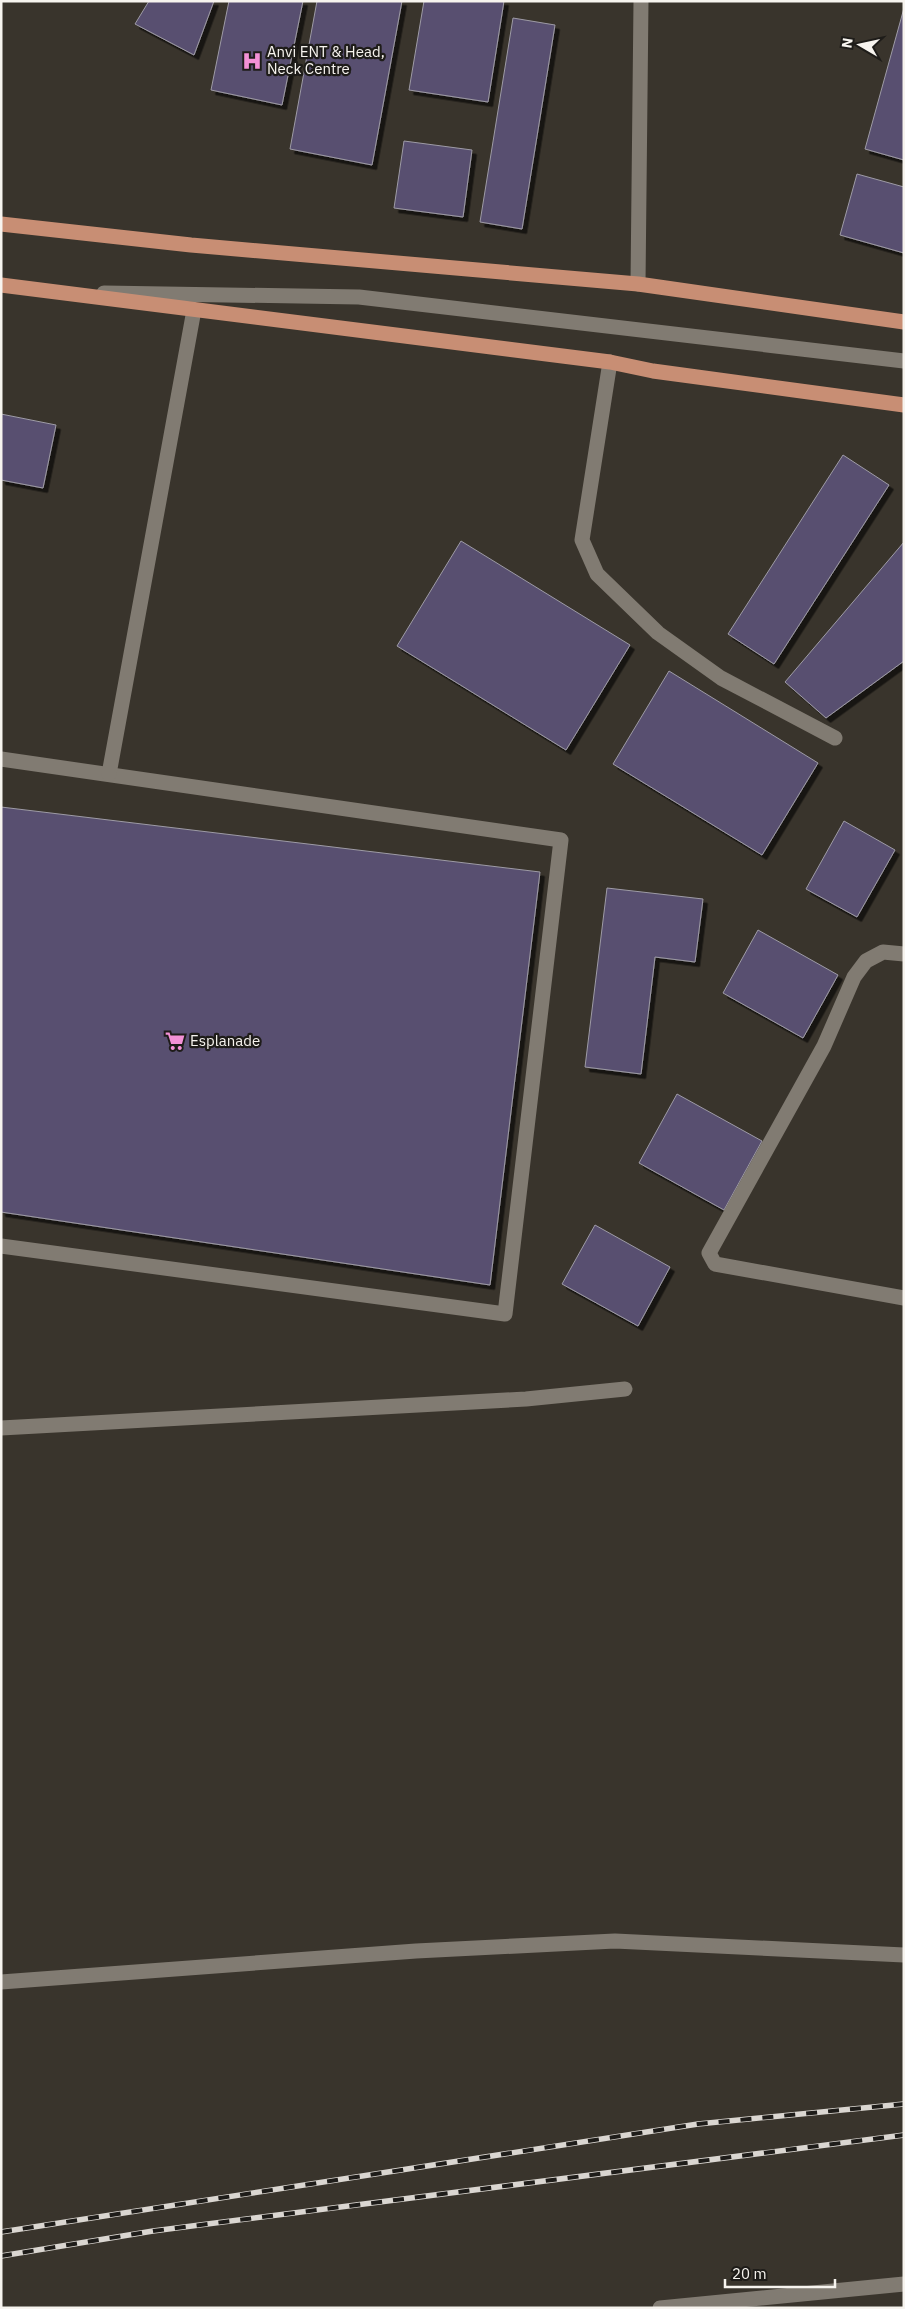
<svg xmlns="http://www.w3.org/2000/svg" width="905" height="2309" font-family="'IBM Plex Sans',sans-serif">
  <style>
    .building { fill: #58506f; stroke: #9e9ba6; filter: url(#shadow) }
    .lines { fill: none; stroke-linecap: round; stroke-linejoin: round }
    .minor { stroke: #817b72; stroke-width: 15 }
    .major { stroke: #c88e74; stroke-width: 15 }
    .rail-casing { stroke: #dad6d1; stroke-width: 5.5 }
    .rail { stroke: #1e1c19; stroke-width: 4; stroke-dasharray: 11; stroke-linecap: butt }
    .labels { text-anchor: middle; stroke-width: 4.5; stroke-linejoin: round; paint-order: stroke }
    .poi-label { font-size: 15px; fill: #f7f4ef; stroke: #1e1c19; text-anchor: start }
  </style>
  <defs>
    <filter id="shadow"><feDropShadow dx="4.5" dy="4.5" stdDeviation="0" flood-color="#0009"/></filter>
  </defs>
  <rect width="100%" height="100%" fill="#39342c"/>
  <!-- building -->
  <g class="building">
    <polygon points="149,1 214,1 194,55 135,24"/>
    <polygon points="229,1 303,1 282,105 211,90"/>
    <polygon points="317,1 402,1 372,165 290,149"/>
    <polygon points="424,1 504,1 488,102 409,90"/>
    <polygon points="904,8 904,160 865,149"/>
    <polygon points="513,18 555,25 522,229 480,222"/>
    <polygon points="404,141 472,150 463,217 394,208"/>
    <polygon points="857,174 904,187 904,253 840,235"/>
    <polygon points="1,414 56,425 43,488 1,480"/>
    <polygon points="843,455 889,485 774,664 728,634"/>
    <polygon points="461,541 630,645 566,750 397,646"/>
    <polygon points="904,542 904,661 826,718 785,682"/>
    <polygon points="669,671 818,763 762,855 613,764"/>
    <polygon points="1,807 540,872 490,1285 1,1212"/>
    <polygon points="844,821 895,850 857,917 806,889"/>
    <polygon points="607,888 703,899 695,962 655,957 641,1074 585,1067"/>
    <polygon points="758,930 838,975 803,1038 723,993"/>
    <polygon points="677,1094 762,1141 724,1210 639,1163"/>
    <polygon points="595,1225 670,1267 638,1326 562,1284"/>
  </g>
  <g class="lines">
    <!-- minor -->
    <g class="minor">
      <polyline points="638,284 641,1"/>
      <polyline points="104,293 359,297 904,361"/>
      <polyline points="610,362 582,540 597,574 658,633 721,678 835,738"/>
      <polyline points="1,759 561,840 505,1314 1,1246"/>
      <polyline points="109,774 194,310"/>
      <polyline points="904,954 883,952 866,961 854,977 824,1046 709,1253 715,1264 904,1298"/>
      <polyline points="1,1428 526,1399 625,1389"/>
      <polyline points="1,1982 416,1951 615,1941 904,1955"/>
      <polyline points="660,2308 904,2284"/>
    </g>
    <!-- major -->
    <g class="major">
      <polyline points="1,224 191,245 638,284 904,322"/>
      <polyline points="1,285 610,362 653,371 904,405"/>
    </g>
    <defs>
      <g id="rail">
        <polyline points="1,2232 698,2124 904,2104"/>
        <polyline points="1,2256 153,2231 904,2135"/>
      </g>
    </defs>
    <!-- rail casing -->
    <use href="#rail" class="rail-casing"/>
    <!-- rail -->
    <use href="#rail" class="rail"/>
  </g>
  <!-- icons -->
  <defs>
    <symbol id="hospital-bare" viewBox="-9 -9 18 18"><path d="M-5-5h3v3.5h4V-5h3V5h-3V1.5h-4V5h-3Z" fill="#f391d6" stroke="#1e1c19" stroke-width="2.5" paint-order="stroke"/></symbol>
    <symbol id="supermarket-bare" viewBox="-9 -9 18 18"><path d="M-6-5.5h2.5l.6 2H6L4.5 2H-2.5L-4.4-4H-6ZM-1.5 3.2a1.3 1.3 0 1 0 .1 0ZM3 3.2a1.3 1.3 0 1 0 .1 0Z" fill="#f391d6" stroke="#1e1c19" stroke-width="2.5" paint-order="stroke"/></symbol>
  </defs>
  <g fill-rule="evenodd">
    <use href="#hospital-bare" x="238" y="47" width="28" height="28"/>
    <use href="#supermarket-bare" x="161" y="1027" width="28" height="28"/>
  </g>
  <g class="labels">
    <!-- poi labels -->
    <g class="poi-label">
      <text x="267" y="57">Anvi ENT &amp; Head,<tspan x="267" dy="17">Neck Centre</tspan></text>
      <text x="190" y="1046">Esplanade</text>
    </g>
  </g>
  <!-- border -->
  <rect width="905" height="2309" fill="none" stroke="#f7f4ef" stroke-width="5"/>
  <!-- north arrow -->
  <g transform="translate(860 45) rotate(279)" stroke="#1e1c19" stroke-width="4" paint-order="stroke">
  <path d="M0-4L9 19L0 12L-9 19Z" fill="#f7f4ef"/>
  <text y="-8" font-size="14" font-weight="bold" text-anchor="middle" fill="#f7f4ef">N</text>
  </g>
  <!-- scale -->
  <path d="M725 2279v8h110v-8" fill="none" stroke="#f7f4ef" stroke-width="2.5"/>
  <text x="732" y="2279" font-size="15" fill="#f7f4ef" stroke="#1e1c19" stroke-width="4" paint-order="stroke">20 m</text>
</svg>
